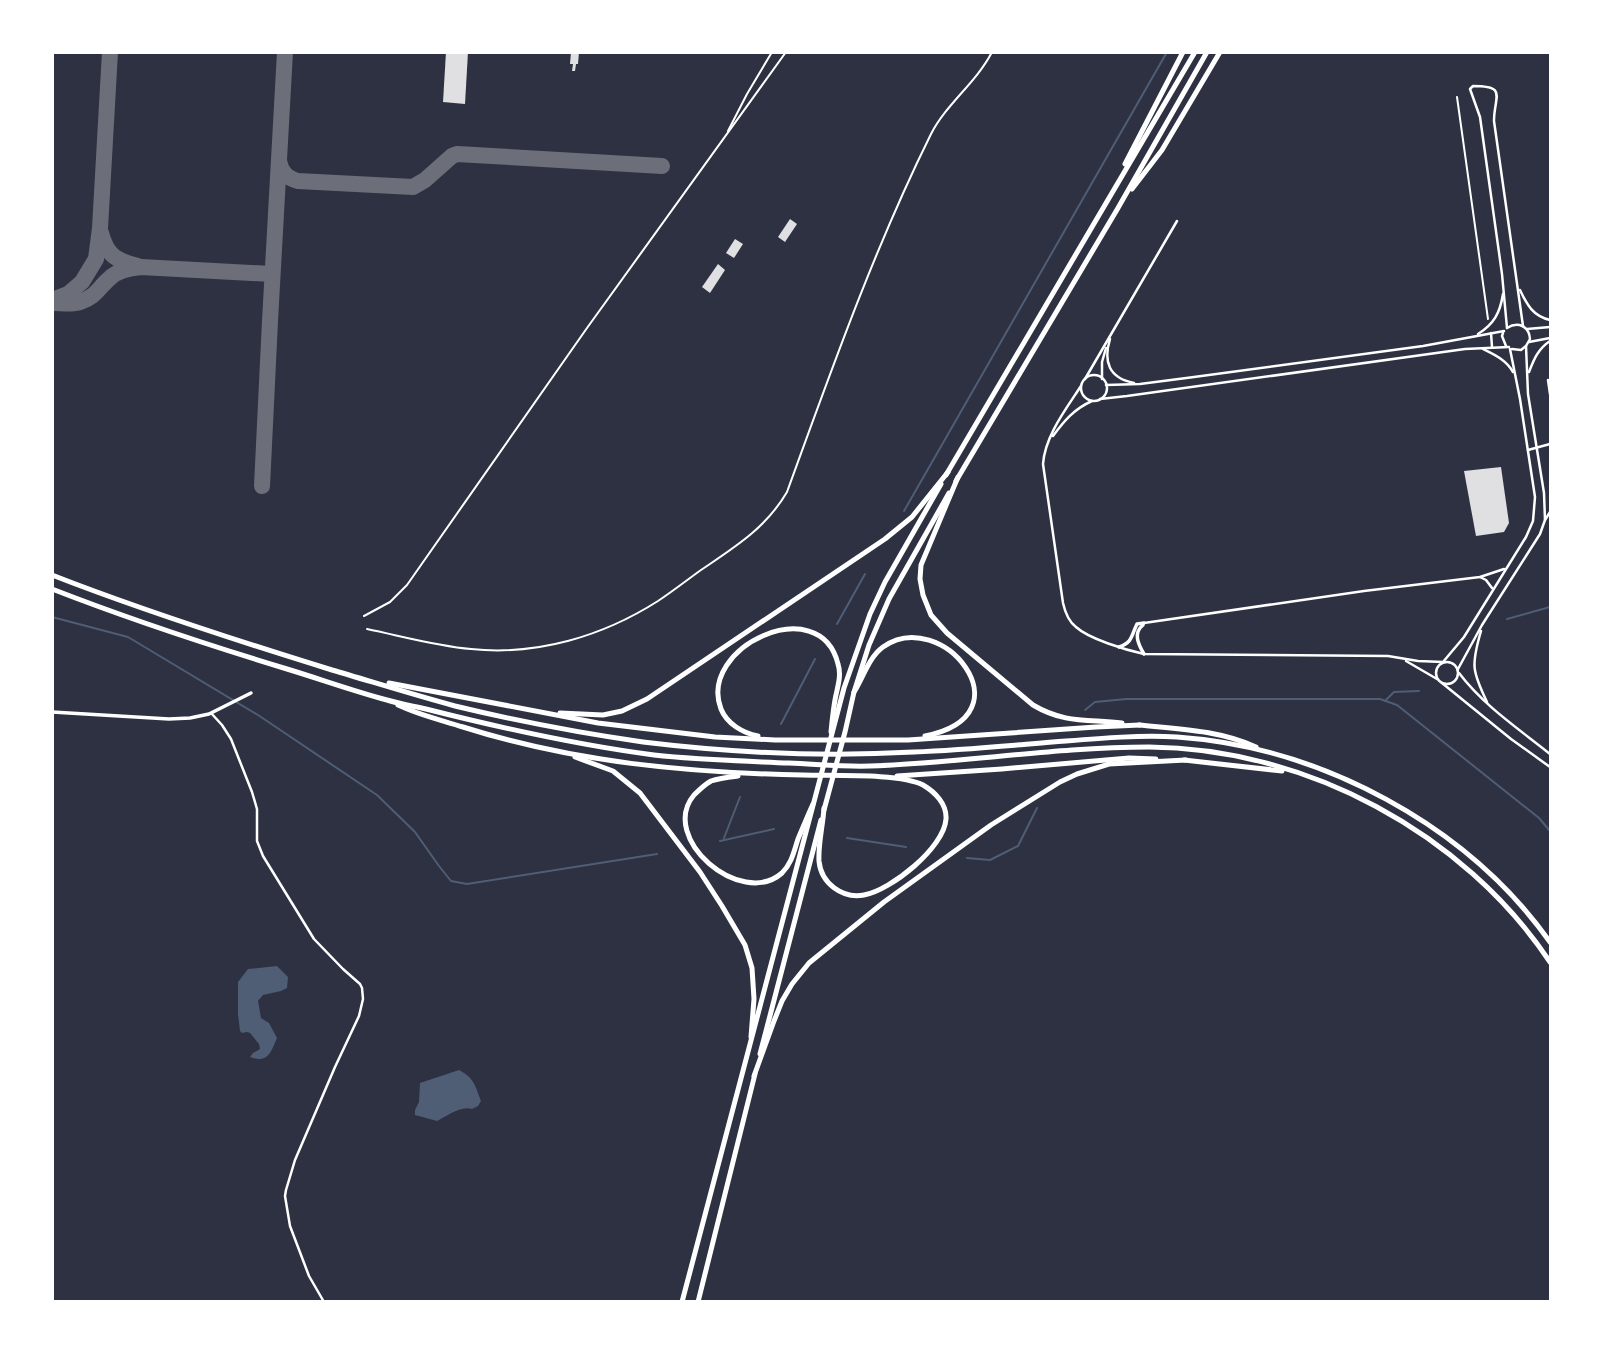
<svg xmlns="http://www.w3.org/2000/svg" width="1603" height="1354" font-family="'Archivo Narrow',sans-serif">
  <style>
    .water { fill: #4f5d75 }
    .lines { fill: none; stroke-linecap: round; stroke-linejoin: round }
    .stream { stroke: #4f5d75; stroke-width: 2 }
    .taxiway { stroke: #6c6f7a; stroke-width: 16 }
    .building { fill: #e0e0e3 }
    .path { stroke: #fff; stroke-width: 2 }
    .service { stroke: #fff; stroke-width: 2 }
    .minor { stroke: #fff; stroke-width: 2.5 }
    .tertiary { stroke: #fff; stroke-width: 3.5 }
    .trunk { stroke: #fff; stroke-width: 5 }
    .motorway { stroke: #fff; stroke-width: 5 }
  </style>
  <rect width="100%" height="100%" fill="#2d3142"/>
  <!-- water -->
  <g class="water">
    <path d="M277 966 288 977 287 988 281 991 263 995 258 1001 261 1018 269 1023 277 1038C271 1052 268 1064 250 1057L253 1053 260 1049 259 1044 250 1033 247 1032 242 1033 240 1031 238 1014V982L248 969Z"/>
    <path d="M459 1070C474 1078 475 1085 481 1101L478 1106 472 1109C461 1105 447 1116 437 1121L415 1115V1110L419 1102 420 1083Z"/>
  </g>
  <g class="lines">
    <!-- stream -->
    <g class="stream">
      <polyline points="904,511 1167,52"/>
      <polyline points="52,617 128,637 258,715 377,795 415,832 439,866 451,881 467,884 657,854"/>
      <polyline points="1507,619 1550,607"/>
      <polyline points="837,624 865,574"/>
      <polyline points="1385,701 1394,692 1419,691"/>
      <polyline points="1085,710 1095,702 1126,699 1380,699 1397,705 1539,818 1550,831"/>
      <polyline points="781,724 815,659"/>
      <polyline points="724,838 740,797"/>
      <polyline points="847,838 906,847"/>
      <polyline points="720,841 774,829"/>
      <polyline points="967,858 990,860 1018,846 1037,808"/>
    </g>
    <!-- taxiway -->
    <g class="taxiway">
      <path d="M279 161C281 172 287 178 298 181L413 187 425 180 452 156 457 154 662 166"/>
      <path d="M101 233C107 256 117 261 138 266"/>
      <polyline points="52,300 68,294 82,282 96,259 100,228 110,52"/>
      <path d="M53 303C62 303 72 305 80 302 96 297 99 287 110 278 118 270 130 268 141 267L272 274"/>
      <polyline points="262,486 270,321 285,52"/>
    </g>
  </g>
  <!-- building -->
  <g class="building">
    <polygon points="446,52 468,52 465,104 443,102"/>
    <polygon points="571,52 579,52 578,64 576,64 575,71 572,71 573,64 570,64"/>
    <polygon points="790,219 797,224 785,242 778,237"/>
    <polygon points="735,239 743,244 734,258 726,253"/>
    <polygon points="718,264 725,270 710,293 702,287"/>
    <polygon points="1501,467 1509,523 1504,532 1476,536 1464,471"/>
  </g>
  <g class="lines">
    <!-- path -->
    <polyline class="path" points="1457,97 1488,319"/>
    <!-- service -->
    <g class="service">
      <polyline points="728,131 747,94 772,52"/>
      <polyline points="364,616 390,602 407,585 587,328 786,52"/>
      <path d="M367 629C401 636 436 646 471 649 537 656 603 636 658 601 673 591 687 580 701 570 735 547 766 528 787 492 831 371 874 249 931 134 947 103 976 83 992 52"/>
    </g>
    <!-- minor -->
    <g class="minor">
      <path d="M1520 290C1527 305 1533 316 1550 320"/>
      <path d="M1507 328 1502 274 1480 117 1470 89 1473 86C1508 86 1494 96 1494 121L1523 326"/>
      <path d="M1507 328C1518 321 1529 326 1530 339L1526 346 1528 394 1544 493 1545 520"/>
      <polyline points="1527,329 1550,327"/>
      <polyline points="1491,333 1492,347"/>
      <polyline points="1503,333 1502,336 1506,346"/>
      <path d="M1478 334C1494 324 1500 313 1503 294"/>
      <path d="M1110 339C1103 362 1109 378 1134 383"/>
      <polyline points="1529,342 1550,338"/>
      <path d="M1483 349C1495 355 1506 360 1513 372"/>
      <polyline points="1512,349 1521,350 1526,346"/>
      <path d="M1529 372C1534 359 1538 349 1550 341"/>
      <circle cx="1094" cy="388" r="13"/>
      <polyline points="1085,379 1177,221"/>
      <polyline points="1102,379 1102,362 1106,348"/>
      <polyline points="1548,380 1550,394"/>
      <polyline points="1106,385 1140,384 1194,377 1423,346 1504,331"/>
      <path d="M1081 386C1066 409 1045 436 1043 464L1063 603C1065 612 1068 621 1076 627 1089 639 1126 650 1144 654L1388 656 1418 661 1443 662 1464 637 1526 537 1533 521 1535 497 1520 399 1510 349"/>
      <polyline points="1100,399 1127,396 1465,349 1509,347"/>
      <path d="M1053 436C1064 421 1074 409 1092 401"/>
      <polyline points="1528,450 1550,444"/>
      <polyline points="1480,577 1486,580 1492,588"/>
      <polyline points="1144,623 1364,591 1480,577 1504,569"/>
      <path d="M1481 631C1471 665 1472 671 1487 702"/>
      <polyline points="1406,661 1437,679"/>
      <circle cx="1447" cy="673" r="11"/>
      <polyline points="1458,669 1482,625 1540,534 1545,520 1550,512"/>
      <path d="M1459 673C1484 706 1519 729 1550 754"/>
      <polyline points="1442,683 1511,739 1550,767"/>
      <polyline points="211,713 222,725 231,739 252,792 257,809 257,841 263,856 314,939 343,969 360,984 362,988 363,999 359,1016 335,1067 295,1160 286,1190 285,1196 290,1226 309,1276 324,1302"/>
    </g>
    <!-- tertiary -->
    <g class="tertiary">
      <path d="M1143 625C1133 633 1138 644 1144 654"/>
      <path d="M1119 647C1133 642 1131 636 1137 624L1144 623"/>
      <polyline points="52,712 169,719 190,718 209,714 251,693"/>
    </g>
    <!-- trunk -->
    <g class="trunk">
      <polyline points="1125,164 1183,52"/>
      <polyline points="1132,189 1162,150 1220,52"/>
      <polyline points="946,475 1195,52"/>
      <polyline points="956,481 1118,208 1207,52"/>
      <polyline points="824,810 845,732 854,692 869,645 889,599 949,493"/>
      <polyline points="760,1054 821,820"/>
      <polyline points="682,1302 844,688 870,614 885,582 941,484"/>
      <polyline points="698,1302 755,1074"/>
    </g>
    <!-- motorway -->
    <g class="motorway">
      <path d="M958 477 921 565 920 579 923 595 931 615 947 633 1033 705C1065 724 1088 719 1122 723"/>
      <path d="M52 575C144 611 238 641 332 670 373 682 414 695 455 706 517 721 580 733 643 742 733 753 824 757 914 752 965 750 1015 745 1066 741 1103 738 1140 735 1177 737 1321 747 1467 825 1550 942"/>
      <path d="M52 589C129 619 208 645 287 669 320 679 353 691 387 700 400 704 413 706 426 709 501 728 577 745 654 755 699 760 744 761 789 763 816 764 843 767 870 766 963 763 1056 747 1149 747 1306 748 1464 833 1550 962"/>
      <polyline points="389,683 598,723 715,737 775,740 908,740 1096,727 1140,725"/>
      <path d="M854 692C863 678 869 657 883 647 941 605 1032 715 925 736"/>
      <path d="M398 705C419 715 441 720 463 727 573 762 688 773 803 775 831 776 901 773 923 785 935 792 947 804 946 819 944 848 891 890 864 895 842 899 821 883 819 861 818 844 823 825 824 808"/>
      <polyline points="560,713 603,715 622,711 647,699 885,539 912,517 948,472"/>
      <path d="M1139 725C1179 729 1218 730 1256 747"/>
      <path d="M758 736C743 733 727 724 721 709 697 647 820 590 838 664 842 676 837 688 835 700 833 711 832 722 831 732"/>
      <polyline points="575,757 613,771 640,793 700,872 722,906 745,945 752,968 754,999 751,1037"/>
      <polyline points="1184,760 1282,771"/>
      <path d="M738 776C729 777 719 778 711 781 704 785 699 790 694 795 658 838 741 909 782 873 792 863 794 851 798 839 803 827 808 815 813 804"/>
      <polyline points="897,776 1002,769 1129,758 1156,759"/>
      <polyline points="754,1076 774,1021 782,1001 792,984 809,963 884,902 991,825 1060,782 1077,774 1109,764 1186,760"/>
    </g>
  </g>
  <!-- border -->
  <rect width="1603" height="1354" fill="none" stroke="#ffffff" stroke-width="108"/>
</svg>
